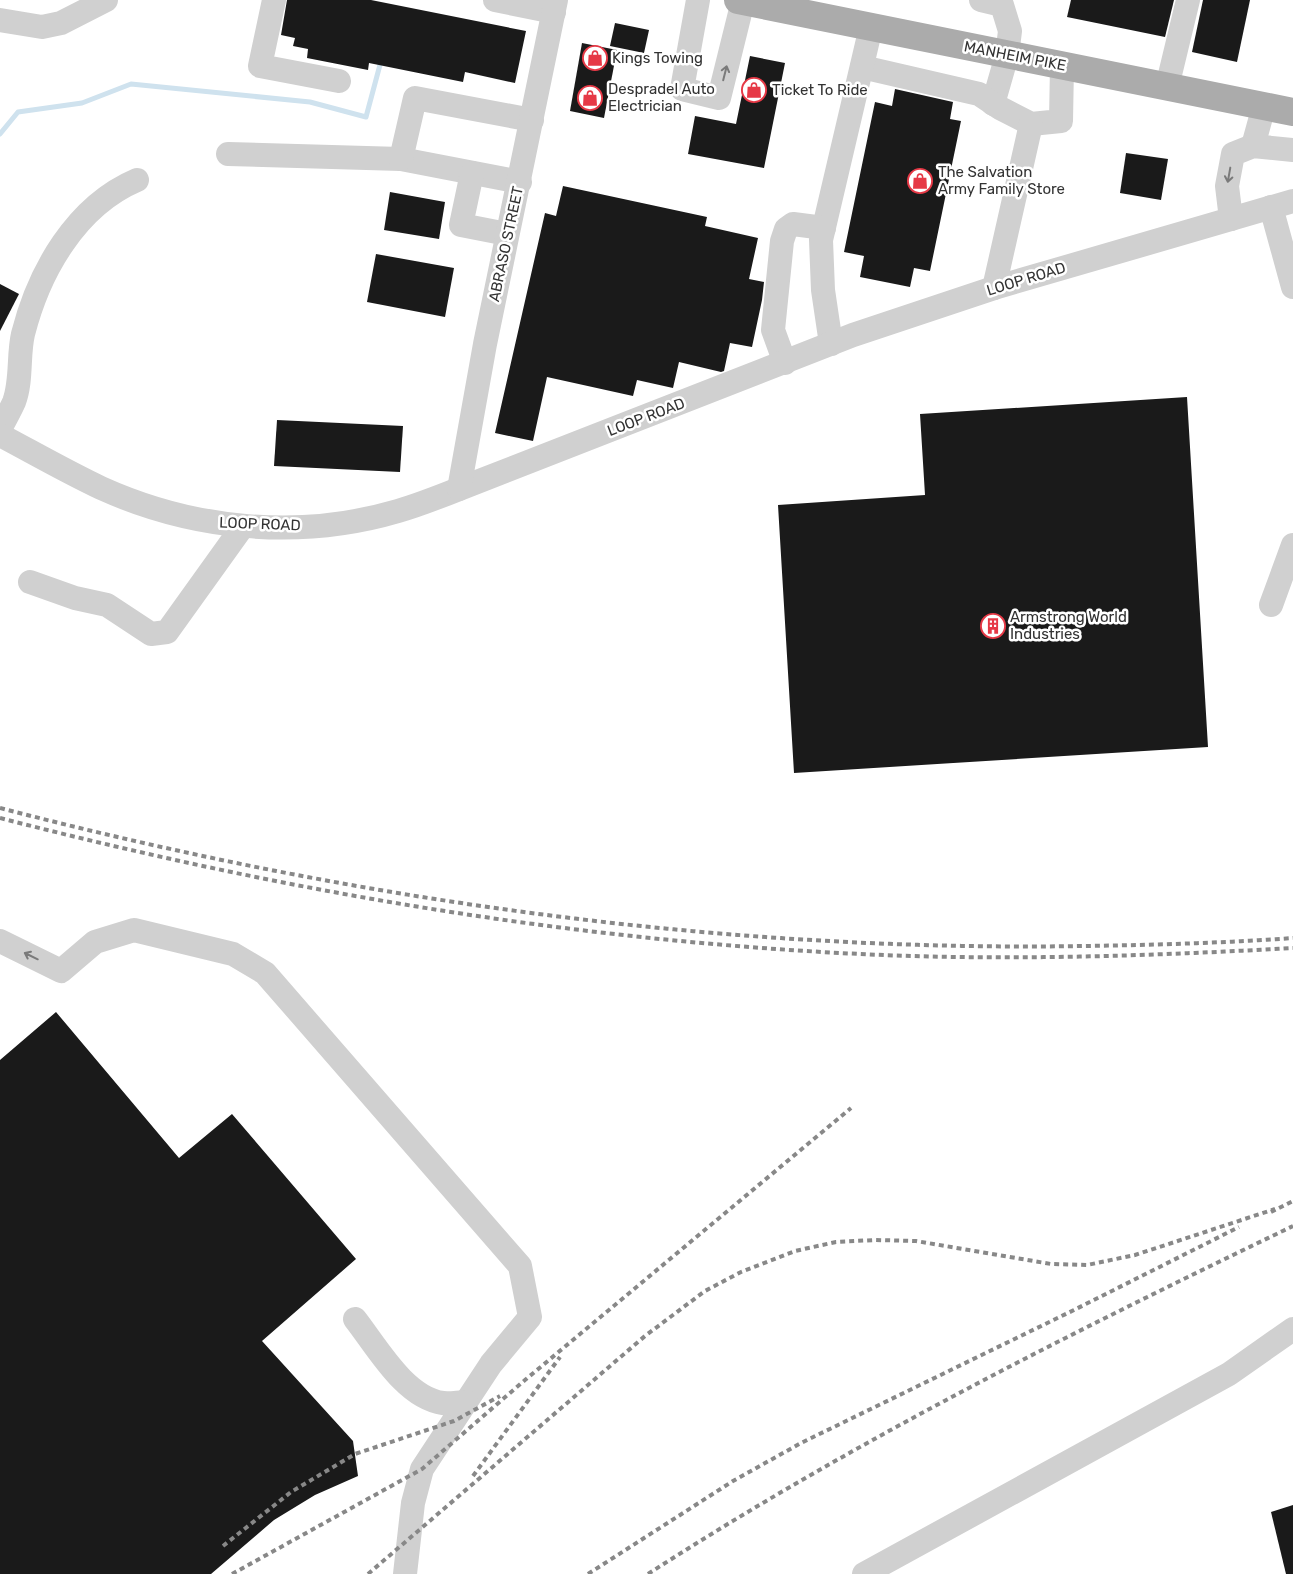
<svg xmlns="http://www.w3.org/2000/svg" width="1293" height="1574" font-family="Rubik,sans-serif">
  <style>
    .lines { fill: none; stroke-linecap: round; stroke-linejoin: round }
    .stream { stroke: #cfe2ee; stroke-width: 5 }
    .building { fill: #1a1a1a }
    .minor { stroke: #d0d0d0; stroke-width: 24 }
    .major { stroke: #ababab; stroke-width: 28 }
    .rail { stroke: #888; stroke-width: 4; stroke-dasharray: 5 4; stroke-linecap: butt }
    .oneway { stroke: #7a7a7a }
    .labels { text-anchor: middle; stroke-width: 5; stroke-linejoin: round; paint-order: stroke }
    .street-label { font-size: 15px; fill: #333; stroke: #fff }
    .poi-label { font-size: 15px; fill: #333; stroke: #fff; text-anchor: start }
  </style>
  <rect width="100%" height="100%" fill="#fff"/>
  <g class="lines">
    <!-- stream -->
    <polyline class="stream" points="0,134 18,112 82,103 131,84 310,102 366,117 381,61"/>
  </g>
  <!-- building -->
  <g class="building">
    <polygon points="287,0 371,0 526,31 515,83 465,72 463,82 369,63 368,70 307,58 308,49 293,46 295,38 281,35"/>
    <polygon points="1071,0 1174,0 1165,37 1067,17"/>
    <polygon points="1203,0 1250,0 1237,62 1192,52"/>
    <polygon points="615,23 649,30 644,53 610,46"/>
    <polygon points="582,43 617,50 604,118 570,111"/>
    <polygon points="750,56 785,63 764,168 688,154 695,116 736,124"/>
    <polygon points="895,89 953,102 950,119 961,121 930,271 914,268 910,287 860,277 864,256 844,252 875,102 892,106"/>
    <polygon points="1126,153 1168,159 1161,200 1120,193"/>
    <polygon points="563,186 707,217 705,226 758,238 749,279 764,282 762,300 752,347 730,343 724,371 721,372 679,362 673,388 637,380 633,396 547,377 533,441 495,433 545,213 556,216"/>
    <polygon points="390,192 445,202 439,239 384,230"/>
    <polygon points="376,254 454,268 445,317 367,302"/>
    <polygon points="0,284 19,294 0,331"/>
    <polygon points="1187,397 1208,747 794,773 778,505 925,495 920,414"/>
    <polygon points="277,420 403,426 400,472 274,466"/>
    <polygon points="56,1012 179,1158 232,1114 356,1259 262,1341 353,1441 358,1476 315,1495 274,1520 211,1574 0,1574 0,1060"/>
    <polygon points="1293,1505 1293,1574 1286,1574 1271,1512"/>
  </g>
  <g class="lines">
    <!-- minor -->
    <g class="minor">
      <polyline points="274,0 260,66 339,81"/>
      <polyline points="495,0 554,12"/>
      <polyline points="698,0 682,89 719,98 743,1"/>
      <polyline points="981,0 1002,5 1010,31 1007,55 993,104"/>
      <polyline points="0,20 42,27 61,23 106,0"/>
      <polyline points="862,67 979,94 1000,108 1031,124 1061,121 1062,66"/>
      <polyline points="1167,87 1188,0"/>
      <polyline points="1253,146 1264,106"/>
      <polyline points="228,154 401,159 520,182"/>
      <polyline points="401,159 415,98 532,120"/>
      <polyline points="472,173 461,225 507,234"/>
      <polyline points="1271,207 1293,287"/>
      <polyline points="1231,219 1227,186 1233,154 1253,146 1293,150"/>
      <polyline points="994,288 1031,124"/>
      <polyline points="831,344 823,290 821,240 871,27"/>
      <polyline points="785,363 773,330 782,241 786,229 793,224 824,228"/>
      <path d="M0 429C5 420 10 411 14 402 22 381 18 355 23 334 39 271 76 206 137 180"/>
      <path d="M0 435C34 453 67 472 101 488 194 530 300 540 398 511 419 505 439 497 459 489L853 335 994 288 1293 201"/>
      <polyline points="459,489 485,344 556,0"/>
      <polyline points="30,582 75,598 107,605 151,634 167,632 243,526"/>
      <polyline points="1271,605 1293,545"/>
      <polyline points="0,941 61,971 95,942 134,930 233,954 265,973 520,1266 530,1317 491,1364 422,1469 413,1503 405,1574"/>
      <path d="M355 1319C377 1347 405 1398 443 1403 450 1404 459 1402 466 1402"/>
      <polyline points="864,1574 1229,1374 1293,1329"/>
    </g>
    <!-- major -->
    <polyline class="major" points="738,0 1293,112"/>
    <!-- rail -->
    <g class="rail">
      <path d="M0 808C354 900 717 952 1083 946 1153 945 1223 943 1293 938"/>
      <path d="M0 818C283 891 568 940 860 954 1005 961 1149 956 1293 948"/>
      <polyline points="1271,1212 1293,1201"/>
      <polyline points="473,1476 560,1357"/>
      <polyline points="223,1546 291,1492 355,1454 454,1421 500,1396"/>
      <polyline points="232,1574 422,1469 525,1380 851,1108"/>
      <polyline points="368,1574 645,1336 705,1291 741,1272 795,1251 836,1242 875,1240 916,1241 1051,1264 1087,1265 1135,1255 1275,1209"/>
      <polyline points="588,1574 733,1481 801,1443 1074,1310 1239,1227"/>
      <path d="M648 1574C854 1441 1073 1332 1293 1226"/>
    </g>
  </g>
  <!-- one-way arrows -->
  <defs><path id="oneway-shaft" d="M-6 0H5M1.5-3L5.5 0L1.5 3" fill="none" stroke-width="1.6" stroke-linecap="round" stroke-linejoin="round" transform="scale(1.25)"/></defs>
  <g class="oneway">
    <use href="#oneway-shaft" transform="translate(725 73) rotate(-76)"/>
    <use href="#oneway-shaft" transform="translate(1229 175) rotate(100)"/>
    <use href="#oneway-shaft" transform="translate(31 956) rotate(-154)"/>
  </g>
  <!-- icons -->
  <defs>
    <symbol id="shop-ring" viewBox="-11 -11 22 22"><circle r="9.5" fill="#fff" stroke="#e63946" stroke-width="1.5"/><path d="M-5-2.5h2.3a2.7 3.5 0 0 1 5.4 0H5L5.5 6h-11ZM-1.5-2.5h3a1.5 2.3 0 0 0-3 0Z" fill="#e63946"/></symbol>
    <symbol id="building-ring" viewBox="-11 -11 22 22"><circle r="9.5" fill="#fff" stroke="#e63946" stroke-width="1.5"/><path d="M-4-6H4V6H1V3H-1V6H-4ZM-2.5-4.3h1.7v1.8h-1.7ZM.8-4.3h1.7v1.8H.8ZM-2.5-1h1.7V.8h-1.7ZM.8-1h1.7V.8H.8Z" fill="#e63946"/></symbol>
  </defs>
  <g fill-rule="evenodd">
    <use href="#shop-ring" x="581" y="44" width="28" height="28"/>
    <use href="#shop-ring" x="740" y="76" width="28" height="28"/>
    <use href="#shop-ring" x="576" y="84" width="28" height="28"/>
    <use href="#shop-ring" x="906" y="167" width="28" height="28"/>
    <use href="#building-ring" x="979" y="612" width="28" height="28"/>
  </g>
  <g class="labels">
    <!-- street labels -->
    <g class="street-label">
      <text transform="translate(1015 56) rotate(11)" y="5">MANHEIM PIKE</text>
      <text transform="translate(506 244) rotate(-78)" y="5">ABRASO STREET</text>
      <text transform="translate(1026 279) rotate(-17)" y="5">LOOP ROAD</text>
      <text transform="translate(646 417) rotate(-21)" y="5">LOOP ROAD</text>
      <text transform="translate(260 524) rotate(2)" y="5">LOOP ROAD</text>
    </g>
    <!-- poi labels -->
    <g class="poi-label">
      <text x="612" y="63">Kings Towing</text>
      <text x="608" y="94">Despradel Auto<tspan x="608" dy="17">Electrician</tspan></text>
      <text x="772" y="95">Ticket To Ride</text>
      <text x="938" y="177">The Salvation<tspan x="938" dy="17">Army Family Store</tspan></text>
      <text x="1010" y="622">Armstrong World<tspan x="1010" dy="17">Industries</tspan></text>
    </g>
  </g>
</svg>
